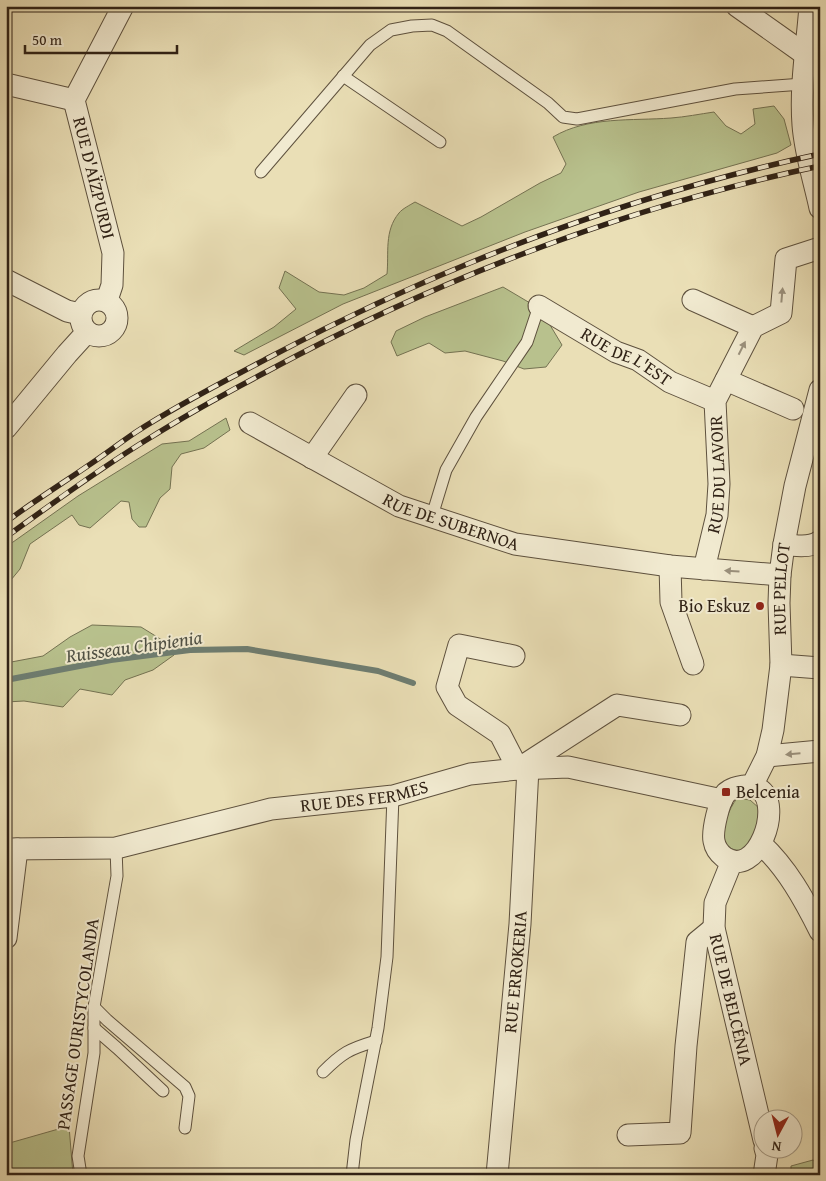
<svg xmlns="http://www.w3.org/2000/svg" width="826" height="1181" font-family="'Gentium Book Plus',serif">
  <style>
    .green { fill: #b8c18d; stroke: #747252 }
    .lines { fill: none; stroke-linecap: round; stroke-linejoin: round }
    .stream { stroke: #6e7e72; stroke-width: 6 }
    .lane-casing { stroke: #5e513e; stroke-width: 13 }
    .street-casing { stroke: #5e513e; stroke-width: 23 }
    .lane { stroke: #f1ead0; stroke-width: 11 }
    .street { stroke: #f1ead0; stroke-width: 21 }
    .rail-casing { stroke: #302216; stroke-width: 5.5 }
    .rail { stroke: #f1ead0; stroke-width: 4; stroke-dasharray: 11; stroke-linecap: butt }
    .oneway { fill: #9a907c }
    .poi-dot { fill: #8f2418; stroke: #f1ead0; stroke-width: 2 }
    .labels { text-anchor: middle; stroke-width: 4; stroke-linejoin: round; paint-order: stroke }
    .street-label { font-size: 18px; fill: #302216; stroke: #f1ead0 }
    .poi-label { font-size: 18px; fill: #302216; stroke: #f1ead0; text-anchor: end }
    .water-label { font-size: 19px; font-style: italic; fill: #4f5044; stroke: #f1ead0 }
  </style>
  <rect width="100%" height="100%" fill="#eadfb6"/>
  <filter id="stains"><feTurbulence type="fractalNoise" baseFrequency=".004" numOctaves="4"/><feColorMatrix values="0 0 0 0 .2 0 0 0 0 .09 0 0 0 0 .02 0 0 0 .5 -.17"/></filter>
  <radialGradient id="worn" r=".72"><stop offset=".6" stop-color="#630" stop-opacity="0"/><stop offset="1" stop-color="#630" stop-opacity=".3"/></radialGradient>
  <!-- green -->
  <g class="green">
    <path d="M774 106 784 119 791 145 777 153 639 192 525 232 343 304 244 355 234 351 274 327 296 309 279 288 285 271 319 292 344 295 364 288 387 274C389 253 384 231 399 213 402 209 410 205 415 202L462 226 481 217 540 183 561 173 566 164 553 137C588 116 632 121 671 118 685 117 700 114 714 112L726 126 741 134 755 124 753 109Z"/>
    <polygon points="503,287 530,303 550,325 562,345 546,367 524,369 503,361 465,351 445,353 429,343 397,356 391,342 396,331 425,317"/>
    <polygon points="226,418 230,430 204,448 181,454 172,467 170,489 160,498 146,527 139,527 132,519 129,502 121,501 90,528 79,525 72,515 30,544 20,569 6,586 6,547 78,496 162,444 189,441"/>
    <polygon points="92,625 141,627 162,640 174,655 153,670 125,680 112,695 80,689 63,707 24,701 6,702 6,663 43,656 70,637"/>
    <path d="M738 798 750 800 759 808 756 840C752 843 748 847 743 849 735 853 724 846 723 837 722 828 731 803 738 798Z"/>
    <polygon points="69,1126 73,1175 6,1175 6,1144"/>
    <polygon points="813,1160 820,1164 820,1175 791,1175 791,1166"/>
  </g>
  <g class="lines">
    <!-- stream -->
    <polyline class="stream" points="6,680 111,660 190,650 247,649 378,671 413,683"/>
    <defs>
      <g id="lane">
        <polyline points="343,76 440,142"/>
        <polyline points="261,172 370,45 391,30 412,26 432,25 447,31 548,103 563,117 577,119 735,89 803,84"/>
        <polyline points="432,516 446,470 476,417 527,342 539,306"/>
        <polyline points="94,1007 107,1020 185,1087 189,1096 185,1128"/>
        <polyline points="94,1028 117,1048 163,1091"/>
        <path d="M323 1072C342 1053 349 1049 376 1041"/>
        <polyline points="81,1175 78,1156 94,1053 94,1007 117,876 116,848"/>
        <polyline points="352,1175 356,1140 378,1028 387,957 393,796"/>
      </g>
      <g id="street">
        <polyline points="737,6 806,55"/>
        <path d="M810 6C807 46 800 85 803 125 805 153 814 180 820 208"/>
        <polyline points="6,84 74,100"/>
        <polyline points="6,280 67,311 80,314"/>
        <circle cx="99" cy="318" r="18"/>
        <polyline points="107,300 112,285 113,253 74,100 123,6"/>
        <polyline points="693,300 753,327"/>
        <path id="s1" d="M539 306 616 352 638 360 670 382 715 401"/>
        <polyline points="726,380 793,409"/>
        <path id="s2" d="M250 423 399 506 515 544 670 566 780 575"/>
        <polyline points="6,428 67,354 87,332"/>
        <polyline points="312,458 356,395"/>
        <path d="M784 544C795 546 811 548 820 541"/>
        <polyline points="670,566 671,602 693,664"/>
        <path id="s3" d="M704 569 717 515 719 484 715 401 753 327 781 313 786 259 820 248"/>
        <polyline points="514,656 459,645 447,687 457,705 500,734 518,769 617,705 680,715"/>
        <polyline points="781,665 820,668"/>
        <polyline points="767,756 820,751"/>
        <path d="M744 786C749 786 754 786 759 789 784 804 757 881 724 857 719 853 715 847 714 841 712 831 719 800 726 793 731 788 738 787 744 786Z"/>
        <path id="s4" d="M752 786 767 756 773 730 781 665 779 603 780 575 784 544 795 486 820 390"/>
        <path d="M761 844C787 868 804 899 820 931"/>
        <path id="s5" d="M6 849 116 848 271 809 393 796 470 774 518 769 568 767 722 800"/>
        <path id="s6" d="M732 861 715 903 714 928 764 1140"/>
        <polyline points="6,938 17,849"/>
        <polyline points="628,1135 680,1133 686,1046 697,942 714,928"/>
        <path id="s7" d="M497 1175 520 924 528 768"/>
        <polyline points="764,1175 767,1155 765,1148"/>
      </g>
    </defs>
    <!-- lane casing -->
    <use href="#lane" class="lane-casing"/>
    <!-- street casing -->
    <use href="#street" class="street-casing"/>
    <!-- lane -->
    <use href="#lane" class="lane"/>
    <!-- street -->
    <use href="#street" class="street"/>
    <defs>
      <g id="rail">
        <path d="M6 522C34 501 63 483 92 463 107 453 121 442 136 432 179 404 225 381 270 357 443 265 628 195 820 154"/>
        <path d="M6 537C53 503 99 469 148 439 186 415 226 393 266 372 440 278 626 207 820 166"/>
      </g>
    </defs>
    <!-- rail casing -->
    <use href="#rail" class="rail-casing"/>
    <!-- rail -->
    <use href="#rail" class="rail"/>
  </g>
  <!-- one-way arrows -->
  <defs><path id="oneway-solid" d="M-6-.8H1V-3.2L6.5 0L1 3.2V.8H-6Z" transform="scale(1.25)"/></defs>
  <g class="oneway">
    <use href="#oneway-solid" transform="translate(782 295) rotate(-85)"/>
    <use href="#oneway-solid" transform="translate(742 348) rotate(-63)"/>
    <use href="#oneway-solid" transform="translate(732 571) rotate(-176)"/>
    <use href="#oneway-solid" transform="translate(793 754) rotate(175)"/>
  </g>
  <!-- markers -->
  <g class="poi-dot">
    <circle cx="760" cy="606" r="5"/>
    <rect x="721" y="787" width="10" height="10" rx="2.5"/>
  </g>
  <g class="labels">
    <!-- street labels -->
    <g class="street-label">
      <text transform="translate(94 178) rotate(76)" y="6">RUE D'AÏZPURDI</text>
      <text dy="6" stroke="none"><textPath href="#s1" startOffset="101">RUE DE L'EST</textPath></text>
      <text dy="6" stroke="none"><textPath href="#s3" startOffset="96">RUE DU LAVOIR</textPath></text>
      <text dy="6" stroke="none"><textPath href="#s2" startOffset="225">RUE DE SUBERNOA</textPath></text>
      <text dy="6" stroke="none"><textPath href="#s4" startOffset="202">RUE PELLOT</textPath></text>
      <text dy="6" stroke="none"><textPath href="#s5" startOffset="364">RUE DES FERMES</textPath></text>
      <text dy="6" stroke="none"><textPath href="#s7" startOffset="204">RUE ERROKERIA</textPath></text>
      <text dy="6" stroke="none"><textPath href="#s6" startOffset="144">RUE DE BELCÉNIA</textPath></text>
      <text transform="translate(78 1024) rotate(-82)" y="6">PASSAGE OURISTYCOLANDA</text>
    </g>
    <!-- poi labels -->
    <g class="poi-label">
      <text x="750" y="612">Bio Eskuz</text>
      <text x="736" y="798" text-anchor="start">Belcenia</text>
    </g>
    <!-- water labels -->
    <g class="water-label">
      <text transform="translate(134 646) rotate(-8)" y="7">Ruisseau Chipienia</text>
    </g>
  </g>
  <!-- margin -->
  <rect width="826" height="1181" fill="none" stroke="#eadfb6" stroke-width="25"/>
  <rect x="8" y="8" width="811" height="1166" fill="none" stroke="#302216" stroke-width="2.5"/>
  <rect x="12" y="12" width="801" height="1156" fill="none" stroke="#302216"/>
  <!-- north arrow -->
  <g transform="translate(778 1134) rotate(187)"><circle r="24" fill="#f1ead0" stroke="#a49a86"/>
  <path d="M0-4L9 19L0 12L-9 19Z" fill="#8f2418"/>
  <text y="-8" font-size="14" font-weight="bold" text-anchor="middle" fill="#302216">N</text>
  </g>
  <!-- scale -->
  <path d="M25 45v8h152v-8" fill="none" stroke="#302216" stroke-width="2.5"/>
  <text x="32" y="45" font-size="15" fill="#302216" stroke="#f1ead0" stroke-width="4" paint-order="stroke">50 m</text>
  <rect width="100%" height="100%" filter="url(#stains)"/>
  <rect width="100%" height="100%" fill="url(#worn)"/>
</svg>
